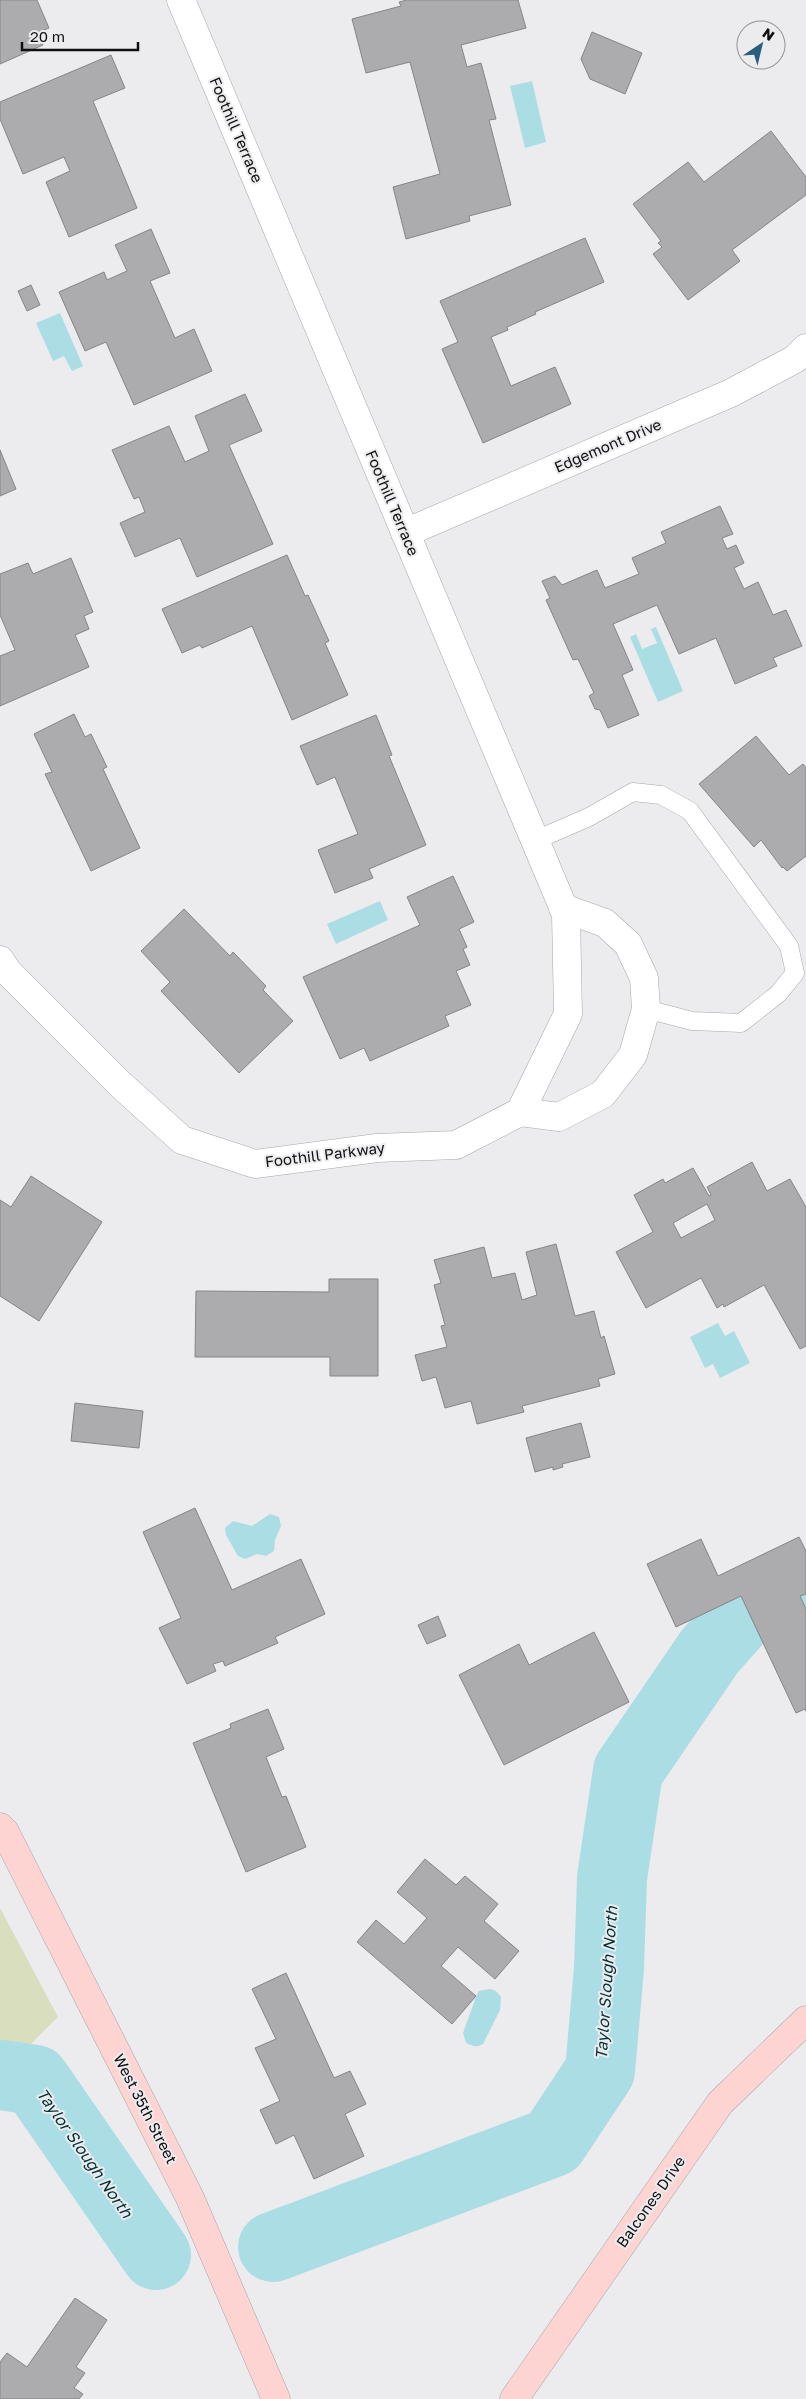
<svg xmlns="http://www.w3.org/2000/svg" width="806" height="2399" font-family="'Golos Text',sans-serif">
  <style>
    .green { fill: #d9debe }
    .water { fill: #abdde5 }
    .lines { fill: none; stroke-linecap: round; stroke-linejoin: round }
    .river { stroke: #abdde5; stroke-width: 70 }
    .building { fill: #acacae; stroke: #848586; fill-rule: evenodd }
    .lane-casing { stroke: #a7a7a9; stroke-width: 19 }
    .street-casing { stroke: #a7a7a9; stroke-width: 29 }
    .secondary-casing { stroke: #a7a7a9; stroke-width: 29 }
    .lane { stroke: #fff; stroke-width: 18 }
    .street { stroke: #fff; stroke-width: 28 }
    .secondary { stroke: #fdd4d1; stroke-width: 28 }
    .labels { text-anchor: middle; stroke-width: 4; stroke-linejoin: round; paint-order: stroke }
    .street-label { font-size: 15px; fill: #0f0f10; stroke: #ececee }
    .water-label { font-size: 16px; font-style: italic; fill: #013239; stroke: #ececee }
  </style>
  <rect width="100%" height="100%" fill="#ececee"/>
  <!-- green -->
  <polygon class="green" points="0,1908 58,2017 0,2075"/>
  <!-- water -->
  <g class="water">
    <polygon points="532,81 546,142 525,148 510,86"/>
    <polygon points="60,313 83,366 72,371 64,356 53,361 36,323"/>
    <polygon points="656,627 683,691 658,702 630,637 636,634 642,649 657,643 651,629"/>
    <polygon points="380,901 388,920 336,944 327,924"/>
    <polygon points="718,1323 725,1336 734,1331 750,1363 720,1378 713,1364 705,1368 690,1337"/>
    <polygon points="270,1514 279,1517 281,1526 275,1540 274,1551 266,1556 257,1554 245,1559 238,1556 226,1535 225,1528 233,1521 252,1526"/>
    <path d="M490 1989 496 1991 501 1997 500 2010 483 2044C476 2048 473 2046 466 2043L463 2033 477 1994 479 1991Z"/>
  </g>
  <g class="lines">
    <!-- river -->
    <g class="river">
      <polyline points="0,2075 35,2080 156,2255"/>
      <polyline points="273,2247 553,2142 600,2071 609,1968 612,1878 628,1771 710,1651 743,1614 777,1600 806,1599"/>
    </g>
  </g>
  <!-- building -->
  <g class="building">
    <polygon points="0,0 37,0 49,28 37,33 43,45 0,64"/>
    <polygon points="407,0 518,0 526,28 461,45 467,67 481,63 496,119 489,120 511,205 469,216 470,221 406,239 393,187 440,174 410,62 366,73 352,19 401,6 399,2"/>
    <polygon points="592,32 642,53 625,94 590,79 581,59"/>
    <polygon points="111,55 125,88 93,101 137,208 69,237 46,182 70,171 64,157 23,174 0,119 0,102"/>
    <polygon points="771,131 806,177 806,195 732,250 740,261 688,300 653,254 662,247 658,243 661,241 633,204 688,162 704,182"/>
    <polygon points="151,229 170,273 150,281 175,338 194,329 212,371 134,405 106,342 85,351 59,292 104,272 107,280 127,271 115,245"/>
    <polygon points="585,238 604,282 535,312 536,314 507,327 508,330 491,337 511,386 555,367 571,404 483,443 442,349 458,342 440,301"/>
    <polygon points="31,285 40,305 27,311 18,291"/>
    <polygon points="245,394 262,431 229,445 273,544 197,577 180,538 135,557 120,523 145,512 139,497 134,499 112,450 169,426 185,462 209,451 195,416"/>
    <polygon points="0,450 16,489 0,496"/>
    <polygon points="720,506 733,534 722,538 727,549 736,545 744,563 734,568 744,589 758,582 773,615 786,610 802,646 773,658 777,666 735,684 716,638 679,654 657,605 613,624 633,670 622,675 639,715 608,728 600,710 595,709 589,696 594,693 578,659 573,660 546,600 550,598 542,581 555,576 562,585 597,570 605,588 639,574 632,558 666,543 661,532"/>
    <polygon points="287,555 305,596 308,595 329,641 325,643 348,695 292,720 252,626 202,648 200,645 182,653 162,609"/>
    <polygon points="71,558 93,612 84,616 89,629 75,635 89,667 0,706 0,656 15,650 0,615 0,574 28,563 33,574"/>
    <polygon points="74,714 85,737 91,734 107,767 103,769 140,848 91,871 45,774 52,772 34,734"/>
    <polygon points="376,715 392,755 389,756 426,845 369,869 373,878 335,893 318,850 358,834 335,777 317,785 300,746"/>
    <polygon points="756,736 789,775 803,764 806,768 806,856 787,871 783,867 782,868 761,840 754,847 699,784"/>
    <polygon points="453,876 474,922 459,929 467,947 463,949 470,965 456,971 471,1005 445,1016 449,1026 370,1061 364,1048 340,1059 303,977 420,925 407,897"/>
    <polygon points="184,909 230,956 233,952 266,986 263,990 293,1021 239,1073 161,991 170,982 141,951"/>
    <path d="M752 1162 767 1191 790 1179 806 1207V1346L800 1349 764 1285 724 1307 723 1304 717 1308 701 1278 646 1308 616 1252 653 1232 634 1195 663 1179 665 1183 693 1168 709 1196 711 1195 707 1187ZM707 1204 715 1220 681 1238 673 1223Z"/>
    <polygon points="31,1176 102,1222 39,1321 0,1296 0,1200 11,1207"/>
    <polygon points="556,1244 575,1316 594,1311 601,1338 604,1336 615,1374 598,1379 600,1386 522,1406 524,1412 477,1424 471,1401 445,1408 436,1377 422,1381 415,1355 447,1347 441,1326 445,1325 434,1285 441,1283 434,1260 484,1247 492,1278 515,1273 522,1300 537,1295 526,1252"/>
    <polygon points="329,1279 378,1279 378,1376 330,1376 330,1357 195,1357 196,1291 329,1292"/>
    <polygon points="75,1403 143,1411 139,1448 71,1441"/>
    <polygon points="581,1423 590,1457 562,1464 563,1467 553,1470 553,1467 535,1472 526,1438"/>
    <polygon points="195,1508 232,1590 301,1559 325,1614 275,1637 278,1643 225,1666 223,1661 213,1664 216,1671 187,1684 159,1628 181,1618 143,1532"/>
    <polygon points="799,1537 806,1551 806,1594 800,1596 806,1609 806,1711 805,1709 796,1713 741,1596 676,1627 647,1564 701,1539 718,1576"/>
    <polygon points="438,1616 446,1636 427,1644 418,1625"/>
    <polygon points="594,1632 629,1702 504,1765 459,1675 519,1644 529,1665"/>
    <polygon points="268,1709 284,1749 266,1757 282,1797 286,1796 306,1847 246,1872 193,1743 231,1728 230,1724"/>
    <polygon points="425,1859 456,1885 465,1876 498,1904 484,1921 519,1951 495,1979 458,1947 441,1966 476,1996 452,2024 357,1942 376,1920 404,1944 427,1918 397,1892"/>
    <polygon points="286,1973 334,2078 350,2071 366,2104 345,2114 364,2156 314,2179 294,2135 276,2144 260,2110 280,2101 255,2048 276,2039 252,1989"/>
    <polygon points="75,2298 107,2320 76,2367 85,2373 74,2388 83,2394 79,2399 0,2399 0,2362 7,2353 27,2367"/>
  </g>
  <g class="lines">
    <defs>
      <polyline id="lane" points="536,840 589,817 633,792 661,795 690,811 789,946 795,973 778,994 741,1023 692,1021 646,1009"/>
      <g id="street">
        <polyline points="405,533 731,393 795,359 806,348"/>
        <polyline points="0,960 8,972 120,1084 182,1140 255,1164 377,1148 456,1145 520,1112 568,1014 566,914 181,0"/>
        <polyline points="520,1112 559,1117 603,1094 633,1055 646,1009 644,978 628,944 605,923 563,908"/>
      </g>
      <g id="secondary">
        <polyline points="0,1827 5,1832 190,2198 276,2399"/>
        <polyline points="514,2399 720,2103 806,2020"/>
      </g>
    </defs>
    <!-- lane casing -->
    <use href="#lane" class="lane-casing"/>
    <!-- street casing -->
    <use href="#street" class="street-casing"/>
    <!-- secondary casing -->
    <use href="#secondary" class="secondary-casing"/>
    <!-- lane -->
    <use href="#lane" class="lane"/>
    <!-- street -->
    <use href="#street" class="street"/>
    <!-- secondary -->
    <use href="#secondary" class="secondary"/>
  </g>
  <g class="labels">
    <!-- street labels -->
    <g class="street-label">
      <text transform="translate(236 130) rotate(67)" y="5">Foothill Terrace</text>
      <text transform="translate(608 446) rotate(-23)" y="5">Edgemont Drive</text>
      <text transform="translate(392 503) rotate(67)" y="5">Foothill Terrace</text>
      <text transform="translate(325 1155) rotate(-7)" y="5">Foothill Parkway</text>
      <text transform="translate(145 2109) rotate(63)" y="5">West 35th Street</text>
      <text transform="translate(651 2202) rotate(-55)" y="5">Balcones Drive</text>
    </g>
    <!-- water labels -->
    <g class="water-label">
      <text transform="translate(606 1983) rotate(-86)" y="6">Taylor Slough North</text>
      <text transform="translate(85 2153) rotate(55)" y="6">Taylor Slough North</text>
    </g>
  </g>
  <!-- north arrow -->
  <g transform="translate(761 45) rotate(35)"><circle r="24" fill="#ececee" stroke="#949495"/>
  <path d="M0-4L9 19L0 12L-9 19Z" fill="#285f7a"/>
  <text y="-8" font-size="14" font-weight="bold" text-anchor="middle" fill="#0f0f10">N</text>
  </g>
  <!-- scale -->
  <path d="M22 42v8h116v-8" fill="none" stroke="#0f0f10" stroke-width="2.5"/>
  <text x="30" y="42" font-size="15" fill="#0f0f10" stroke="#ececee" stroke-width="4" paint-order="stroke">20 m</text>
</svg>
